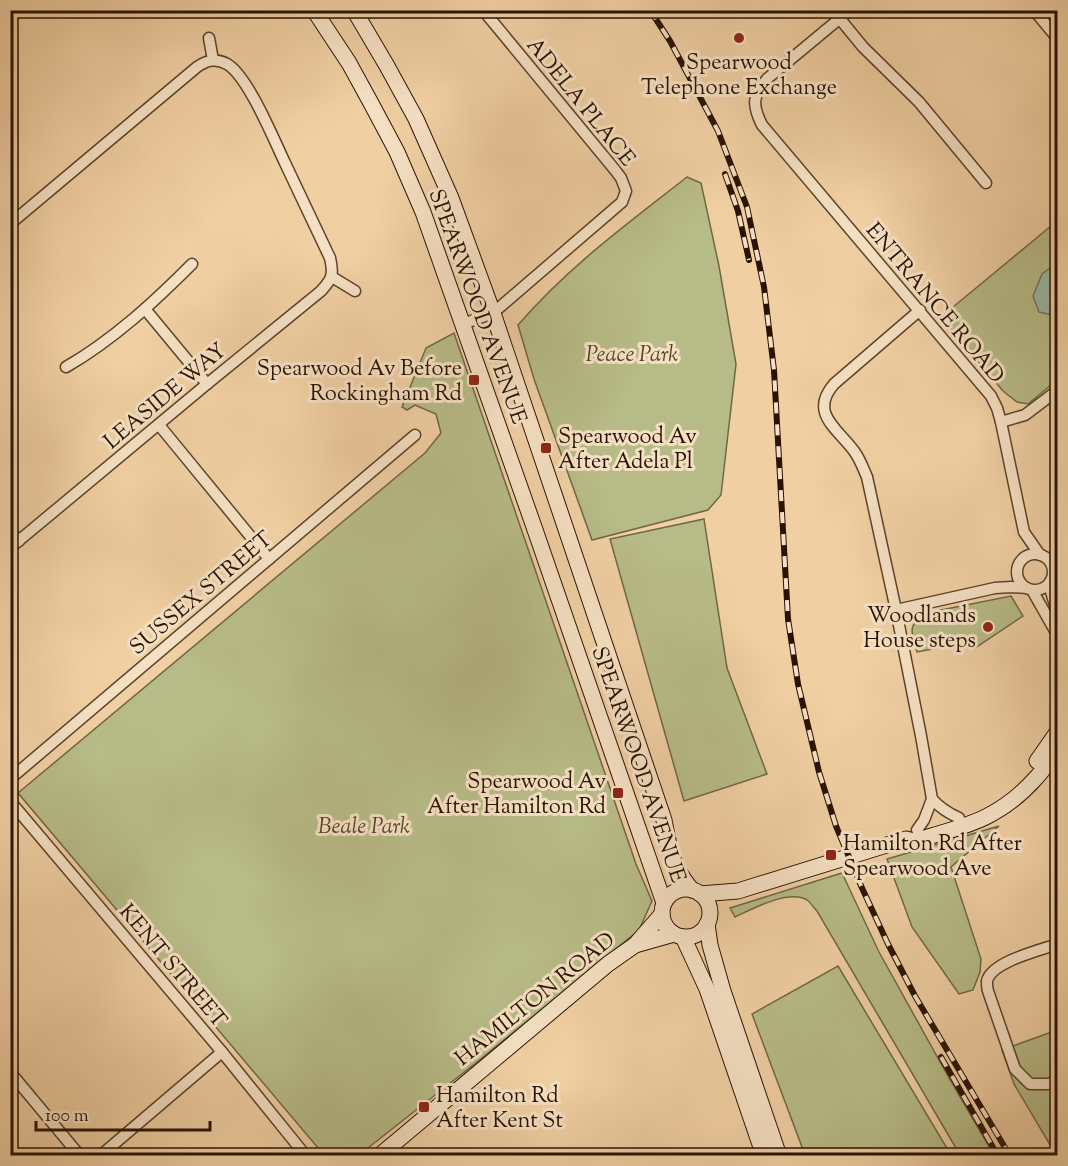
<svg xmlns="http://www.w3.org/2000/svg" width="1068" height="1166" font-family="'Sorts Mill Goudy',serif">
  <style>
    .green { fill: #b7bb87; stroke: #706744; stroke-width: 1.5 }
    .water { fill: #9bb7a1; stroke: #6d7561; stroke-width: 1.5 }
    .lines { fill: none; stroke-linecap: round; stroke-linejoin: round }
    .minor-casing { stroke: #5b422a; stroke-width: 13 }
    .secondary-casing { stroke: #291302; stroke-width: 17 }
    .minor { stroke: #f5e0c3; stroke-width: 10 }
    .secondary { stroke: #f5e0c3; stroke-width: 15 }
    .rail-casing { stroke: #291302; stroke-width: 6 }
    .rail { stroke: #f5e0c3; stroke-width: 4; stroke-dasharray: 11; stroke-linecap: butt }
    .poi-dot { fill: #8f2418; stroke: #f5e0c3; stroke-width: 2 }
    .labels { text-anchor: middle; stroke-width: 6; stroke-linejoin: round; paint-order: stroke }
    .poi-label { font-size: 22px; fill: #291302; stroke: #f5e0c3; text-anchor: end }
    .street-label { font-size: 22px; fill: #291302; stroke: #f5e0c3 }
    .park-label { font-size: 22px; font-style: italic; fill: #54452a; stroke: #f5e0c3 }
  </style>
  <rect width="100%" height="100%" fill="#f0cfa3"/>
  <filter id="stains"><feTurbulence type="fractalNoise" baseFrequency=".00333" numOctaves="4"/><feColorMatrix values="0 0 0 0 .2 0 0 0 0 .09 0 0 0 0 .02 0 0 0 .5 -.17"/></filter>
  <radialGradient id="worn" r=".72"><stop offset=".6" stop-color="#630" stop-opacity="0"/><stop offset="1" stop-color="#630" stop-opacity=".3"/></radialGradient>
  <!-- green -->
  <g class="green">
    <path d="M687 177 701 183 719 266 736 364 721 495 708 510 592 540 534 379 518 325C568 267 627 224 687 177Z"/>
    <polygon points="1057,221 1057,380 1028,404 1017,402 1003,391 941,317"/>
    <polygon points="454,333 636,864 652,901 639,930 482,1058 359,1155 324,1155 18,793 425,453 441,433 436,414 415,405 407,410 402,407 426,348"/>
    <polygon points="704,519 727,668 767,774 684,801 610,539"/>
    <path d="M1011 596 1023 616 975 648 969 643 961 646 959 644 917 652C911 629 906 624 931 612Z"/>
    <polygon points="999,826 951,867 981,959 980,972 973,990 959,994 912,927 887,859"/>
    <path d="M842 873 879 952 949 1078 994 1155H960L817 911C814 908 811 903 807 900 789 889 752 909 735 917L730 908Z"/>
    <polygon points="838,966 951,1155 805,1155 752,1014"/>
    <polygon points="1057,1030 1057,1155 1056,1155 1014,1084 1002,1050"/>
  </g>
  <!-- water -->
  <polygon class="water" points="1057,263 1057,316 1039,312 1033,296 1042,274"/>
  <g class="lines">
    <defs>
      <g id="minor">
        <path d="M850 10 768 78C752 95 752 105 762 125L991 396 997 408 1001 422 1024 532 1040 555"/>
        <polyline points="1034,10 1058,39"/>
        <polyline points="840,19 863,47 919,102 986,183"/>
        <polyline points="209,38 213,60"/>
        <path d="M10 224 197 67C207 60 216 58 227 64 248 76 274 140 285 163 300 195 315 226 330 258 334 275 332 279 321 291L207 384 10 548"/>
        <polyline points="332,277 355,291"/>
        <polyline points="145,309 207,384"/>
        <polyline points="463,324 493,313 622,202 626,191 621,178 615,170 483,10"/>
        <path d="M66 367C113 340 154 302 192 264"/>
        <polyline points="1001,422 1025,415 1058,390"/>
        <polyline points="159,425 269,559"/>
        <polyline points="10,530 19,541"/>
        <circle cx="1035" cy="572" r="18"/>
        <polyline points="1049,585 1058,615"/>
        <polyline points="1032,590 1058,636"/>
        <polyline points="896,610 995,588 1011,587 1027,588"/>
        <polyline points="10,779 415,435"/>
        <path d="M932 799C940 808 948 813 959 818"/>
        <polyline points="10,801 222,1052 306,1156"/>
        <path d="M917 830 924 820 932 799 921 736 896 610 867 477C863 468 860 459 854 451 837 428 809 413 834 384L920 310"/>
        <path d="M1058 944C1040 950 991 962 987 981 987 985 987 988 988 991L1015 1069 1030 1084H1048L1058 1081"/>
        <polyline points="10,1072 80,1156"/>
        <polyline points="100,1156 222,1052"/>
      </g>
      <g id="secondary">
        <polyline points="314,10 349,63 372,105 397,152 423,212 533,524 664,903"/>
        <path d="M354 10 387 66 416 119 451 198 493 313 664 820C670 851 671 865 692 890"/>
        <polyline points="1037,761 1058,731"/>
        <circle cx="686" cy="913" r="24"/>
        <path d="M700 894 738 891 906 839 914 841C965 826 998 820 1035 779 1044 770 1050 759 1058 749"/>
        <polyline points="707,924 710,945 723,991 779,1156"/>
        <polyline points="683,937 707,989 764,1156"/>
        <polyline points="635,945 674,934"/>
        <polyline points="379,1156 608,964 635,945 662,914"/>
      </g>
    </defs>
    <!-- minor casing -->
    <use href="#minor" class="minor-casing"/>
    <!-- secondary casing -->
    <use href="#secondary" class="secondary-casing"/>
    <!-- minor -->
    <use href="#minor" class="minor"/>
    <!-- secondary -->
    <use href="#secondary" class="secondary"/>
    <defs>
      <g id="rail">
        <polyline points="650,10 670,41 718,131 747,207 764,287 774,370 788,619 798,684 819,772 836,826 862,888 888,944 915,996 1010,1156"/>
        <polyline points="725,174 738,211 749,260"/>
        <polyline points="941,1057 998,1156"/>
      </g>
    </defs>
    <!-- rail casing -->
    <use href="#rail" class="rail-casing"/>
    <!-- rail -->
    <use href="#rail" class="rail"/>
  </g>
  <!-- markers -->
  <g class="poi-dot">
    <circle cx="739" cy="38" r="6"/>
    <rect x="468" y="374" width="12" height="12" rx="3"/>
    <rect x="540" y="442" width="12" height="12" rx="3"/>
    <circle cx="988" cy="627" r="6"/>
    <rect x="612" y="787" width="12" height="12" rx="3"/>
    <rect x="825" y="849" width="12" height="12" rx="3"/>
    <rect x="418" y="1101" width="12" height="12" rx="3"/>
  </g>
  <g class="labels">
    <!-- poi labels -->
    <g class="poi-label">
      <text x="739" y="69" text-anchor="middle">Spearwood<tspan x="739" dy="25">Telephone Exchange</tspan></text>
      <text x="462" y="375">Spearwood Av Before<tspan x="462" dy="25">Rockingham Rd</tspan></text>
      <text x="558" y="443" text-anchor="start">Spearwood Av<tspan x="558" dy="25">After Adela Pl</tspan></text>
      <text x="976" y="622">Woodlands<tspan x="976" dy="25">House steps</tspan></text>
      <text x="606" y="788">Spearwood Av<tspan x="606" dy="25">After Hamilton Rd</tspan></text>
      <text x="843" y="850" text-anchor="start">Hamilton Rd After<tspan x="843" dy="25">Spearwood Ave</tspan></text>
      <text x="436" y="1102" text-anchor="start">Hamilton Rd<tspan x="436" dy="25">After Kent St</tspan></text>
    </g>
    <!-- street labels -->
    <g class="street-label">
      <text transform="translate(582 101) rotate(51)" y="8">ADELA PLACE</text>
      <text transform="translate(936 302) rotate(50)" y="8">ENTRANCE ROAD</text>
      <text transform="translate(479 306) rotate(70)" y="8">SPEARWOOD AVENUE</text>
      <text transform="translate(164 395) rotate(-40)" y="8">LEASIDE WAY</text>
      <text transform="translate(200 592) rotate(-40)" y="8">SUSSEX STREET</text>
      <text transform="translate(640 764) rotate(71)" y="8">SPEARWOOD AVENUE</text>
      <text transform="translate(174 965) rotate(50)" y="8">KENT STREET</text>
      <text transform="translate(534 998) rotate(-39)" y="8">HAMILTON ROAD</text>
    </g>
    <!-- park labels -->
    <g class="park-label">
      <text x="632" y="361">Peace Park</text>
      <text x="364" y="833">Beale Park</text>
    </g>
  </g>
  <!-- margin -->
  <rect width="1068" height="1166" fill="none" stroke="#f0cfa3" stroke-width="36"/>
  <rect x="12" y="12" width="1044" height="1142" fill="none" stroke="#291302" stroke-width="3"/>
  <rect x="18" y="18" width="1032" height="1130" fill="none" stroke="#291302" stroke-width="1.5"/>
  <!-- scale -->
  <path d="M36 1121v9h174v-9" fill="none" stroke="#291302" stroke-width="3"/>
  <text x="45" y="1121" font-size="18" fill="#291302" stroke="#f5e0c3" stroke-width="4.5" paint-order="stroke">100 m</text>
  <rect width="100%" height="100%" filter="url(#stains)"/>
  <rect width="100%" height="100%" fill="url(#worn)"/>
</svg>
